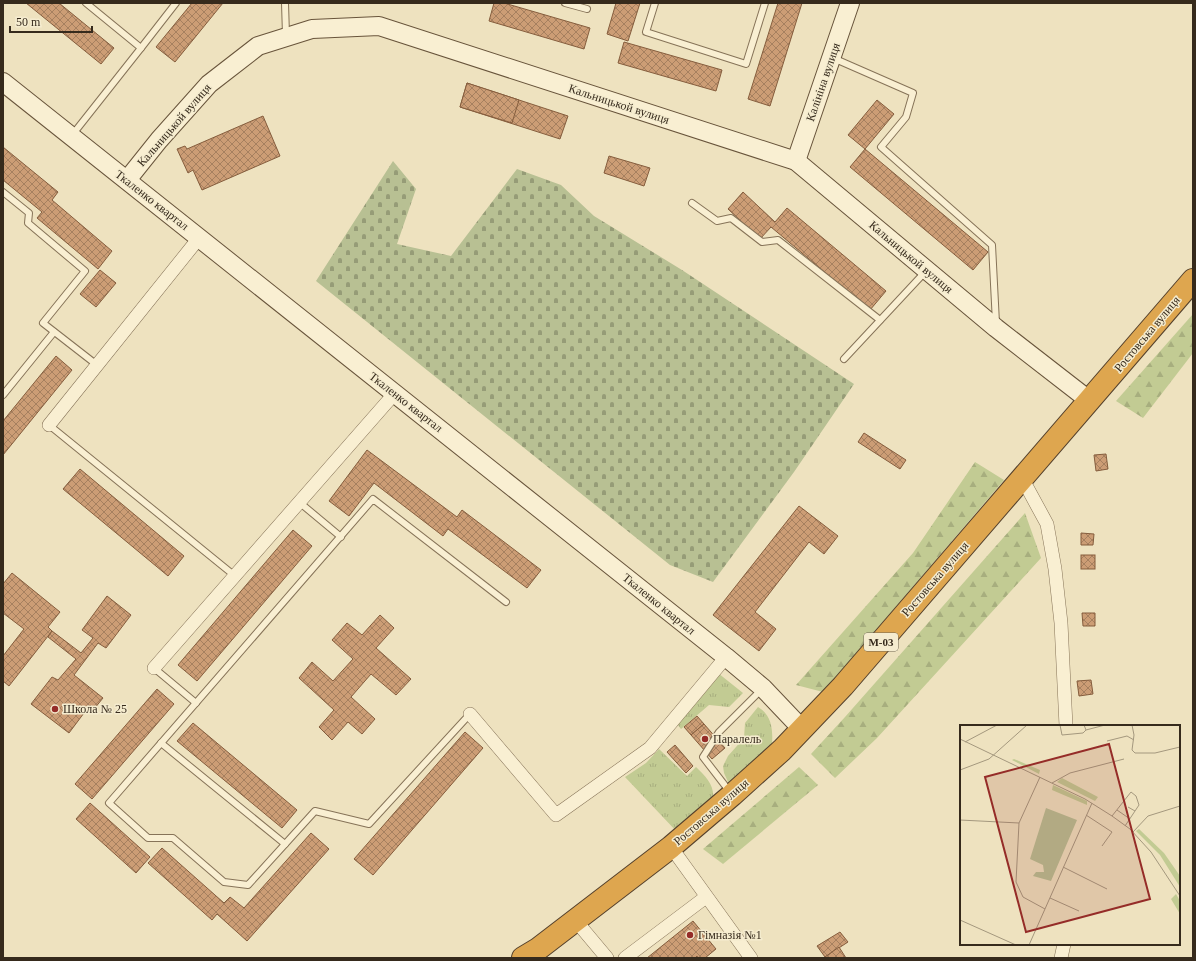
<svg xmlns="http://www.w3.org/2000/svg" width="1196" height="961" font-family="Georgia,serif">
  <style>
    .grass { fill: url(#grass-tufts) }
    .forest { fill: url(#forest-firs) }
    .cemetery { fill: url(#cemetery-stones) }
    .building { fill: url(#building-cross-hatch); stroke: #855d3d }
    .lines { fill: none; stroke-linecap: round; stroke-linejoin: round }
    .lane-casing { stroke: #867358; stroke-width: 8 }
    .street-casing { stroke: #867358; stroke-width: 14 }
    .secondary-casing { stroke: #68543b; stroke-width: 20 }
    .highway-casing { stroke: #54402c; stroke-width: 24 }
    .lane { stroke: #f9efd2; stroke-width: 6 }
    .street { stroke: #f9efd2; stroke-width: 13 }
    .secondary { stroke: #f9efd2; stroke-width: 18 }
    .highway { stroke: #dea64f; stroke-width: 22 }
    .poi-dot { fill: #952c28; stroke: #f5eccf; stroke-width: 1.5 }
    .labels { text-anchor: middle; stroke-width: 3; stroke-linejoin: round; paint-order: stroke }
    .shield { fill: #f5eccf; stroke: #6f6452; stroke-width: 1 }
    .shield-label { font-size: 11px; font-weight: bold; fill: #362a1c }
    .street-label { font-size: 12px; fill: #362a1c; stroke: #f5eccf }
    .poi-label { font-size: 12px; fill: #362a1c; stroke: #f5eccf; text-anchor: start }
    .inset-road { fill: none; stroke: #a4987e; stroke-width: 1 }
    .view { fill: #952c28; fill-opacity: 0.15; stroke: #952c28; stroke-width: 2 }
    .inset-edge { fill: none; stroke: #362a1c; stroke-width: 2 }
  </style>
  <defs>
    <pattern id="grass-tufts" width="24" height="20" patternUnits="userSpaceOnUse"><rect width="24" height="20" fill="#c2cb93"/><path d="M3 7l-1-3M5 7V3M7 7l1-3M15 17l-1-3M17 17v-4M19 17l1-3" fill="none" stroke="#a7ae7e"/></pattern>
    <pattern id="forest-firs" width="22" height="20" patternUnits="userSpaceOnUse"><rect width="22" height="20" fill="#c2cb93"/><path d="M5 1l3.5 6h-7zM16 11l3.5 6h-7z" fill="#a7ae7e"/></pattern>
    <pattern id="cemetery-stones" width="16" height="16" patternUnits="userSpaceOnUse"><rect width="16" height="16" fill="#b8c093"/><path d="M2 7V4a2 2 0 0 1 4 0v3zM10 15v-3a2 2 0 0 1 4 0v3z" fill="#969c77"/></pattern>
    <pattern id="building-cross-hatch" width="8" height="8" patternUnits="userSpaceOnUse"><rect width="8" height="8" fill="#cc9d75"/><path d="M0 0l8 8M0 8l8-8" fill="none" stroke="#a6805f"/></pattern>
  </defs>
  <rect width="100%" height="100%" fill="#eee2bf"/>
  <!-- grass -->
  <g class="grass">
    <polygon points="718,673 743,693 729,707 709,705 681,729 677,724"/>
    <path d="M758 707C772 715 773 730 772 745L729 784 724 773 723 766 728 756 744 738 745 723Z"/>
    <path d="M659 749 687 776 696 767C706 777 715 785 713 800L678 833 625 777 646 763Z"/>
  </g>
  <!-- forest -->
  <g class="forest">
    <polygon points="1193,314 1193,353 1143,418 1116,401"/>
    <polygon points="975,462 1004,480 823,692 796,685 913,553"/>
    <polygon points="1025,513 1041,558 877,738 835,778 811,754 845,717"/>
    <polygon points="799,767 818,785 723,864 703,849"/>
  </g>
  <!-- cemetery -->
  <polygon class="cemetery" points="393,161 416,189 397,244 451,256 517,169 561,185 594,216 682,270 854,384 794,472 713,582 670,565 316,281"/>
  <!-- building -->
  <g class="building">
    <polygon points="26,3 59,3 114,48 101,64"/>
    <polygon points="192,3 223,3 175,62 156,47"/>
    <polygon points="494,3 504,3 590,28 584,49 489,21"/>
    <polygon points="616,3 640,3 628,41 607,34"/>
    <polygon points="778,3 802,3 770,106 748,99"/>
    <polygon points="624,42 722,70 716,91 618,63"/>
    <polygon points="467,83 568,116 560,139 460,107"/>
    <polygon points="467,83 519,100 512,123 460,107"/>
    <polygon points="877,100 894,114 865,149 848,135"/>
    <polygon points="263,116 280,156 202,190 193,170 188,173 177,149 185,146 187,149"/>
    <polygon points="3,147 58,192 52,200 112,251 98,269 37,218 42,212 3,180"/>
    <polygon points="865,149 988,252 973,270 850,167"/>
    <polygon points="609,156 650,168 644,186 604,173"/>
    <polygon points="743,192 775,222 787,208 886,291 870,310 771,227 760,239 728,209"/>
    <polygon points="100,270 116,283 96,307 80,294"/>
    <polygon points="56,356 72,370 3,455 3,421"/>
    <polygon points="864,433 906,460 900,469 858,442"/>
    <polygon points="367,450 457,517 462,510 541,570 527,588 448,529 443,536 374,483 349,516 329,501"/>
    <polygon points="1106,454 1108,469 1096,471 1094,455"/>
    <polygon points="80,469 184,556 168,576 63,489"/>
    <polygon points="799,506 838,536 824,554 809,542 755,612 776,629 759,651 713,615"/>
    <polygon points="293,530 312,546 197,681 178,665"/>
    <polygon points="1081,533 1094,534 1093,545 1081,545"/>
    <rect x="1081" y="555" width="14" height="14"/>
    <polygon points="12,573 60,612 48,627 52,631 9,686 3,681 3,656 24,629 3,613 3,584"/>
    <polygon points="107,596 131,615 106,648 98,643 74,675 103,698 94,709 90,705 69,733 31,704 52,677 58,680 76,659 48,637 52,631 81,653 93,638 82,630"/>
    <polygon points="1082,613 1095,613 1095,626 1083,626"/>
    <polygon points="380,615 394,628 376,648 411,679 396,695 371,674 351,697 375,719 362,734 348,722 332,740 319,727 334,710 299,678 312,662 333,681 353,659 332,640 347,623 362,635"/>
    <polygon points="1091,680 1093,694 1079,696 1077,681"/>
    <polygon points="157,689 174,704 92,799 75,784"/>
    <polygon points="697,716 704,724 691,735 684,727"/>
    <polygon points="193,723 297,810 282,828 177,741"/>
    <polygon points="704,724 725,748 712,759 691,735"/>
    <polygon points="465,732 483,748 373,875 354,859"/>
    <polygon points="675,745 693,766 686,773 667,752"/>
    <polygon points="90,803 150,857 136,873 76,819"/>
    <polygon points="311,833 329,849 247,941 217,914 212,920 148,863 162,848 224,903 230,897 244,908"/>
    <polygon points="693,921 716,949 705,958 698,958 697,956 695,958 647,958"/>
    <polygon points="840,932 848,942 825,957 817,946"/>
    <polygon points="839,947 846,958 826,958 825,957"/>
  </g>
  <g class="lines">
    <defs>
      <g id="lane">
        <polyline points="285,3 286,35"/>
        <polyline points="565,3 587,9"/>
        <polyline points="655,3 646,32 746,64 765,3"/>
        <polyline points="141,48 176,3"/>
        <polyline points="833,58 913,93 906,117 881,147 992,245 996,323"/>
        <polyline points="73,134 141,48 86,3"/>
        <polyline points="3,192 29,213 28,223 85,271 43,323 97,365"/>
        <polyline points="692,203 717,221 731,218 762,242 778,240 880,320"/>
        <polyline points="844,359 926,271"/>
        <polyline points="3,395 54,332"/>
        <polyline points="49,425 235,576"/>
        <polyline points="299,502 341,537"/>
        <polyline points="154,668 196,703"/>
        <polyline points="470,714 369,824 315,811 248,885 224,882 173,838 148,838 109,803 373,499 506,602"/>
        <polyline points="161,743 285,844"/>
        <polyline points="730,792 703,757 719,732 762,689"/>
      </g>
      <g id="street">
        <polyline points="49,425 199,238"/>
        <polyline points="1022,478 1047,524 1055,569 1061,623 1066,726"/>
        <polyline points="154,668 395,393"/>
        <polyline points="470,714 556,815 650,748 726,657"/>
        <polyline points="671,847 751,958"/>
        <polyline points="576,921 607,958"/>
        <polyline points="625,958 706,897"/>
        <polyline points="1061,958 1064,944"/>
      </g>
      <g id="secondary">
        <polyline points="3,82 726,657 763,688 802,729"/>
        <polyline points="796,161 850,3"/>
        <polyline points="127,180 159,140 209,84 258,46 312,29 379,26 796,161 996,328 1090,401"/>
      </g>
      <polyline id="highway" points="523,958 538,949 671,847 732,795 782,750 843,686 1193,280"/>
    </defs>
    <!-- lane casing -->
    <use href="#lane" class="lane-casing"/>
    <!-- street casing -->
    <use href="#street" class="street-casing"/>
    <!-- secondary casing -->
    <use href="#secondary" class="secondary-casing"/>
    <!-- highway casing -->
    <use href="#highway" class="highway-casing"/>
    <!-- lane -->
    <use href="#lane" class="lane"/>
    <!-- street -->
    <use href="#street" class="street"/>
    <!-- secondary -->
    <use href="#secondary" class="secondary"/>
    <!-- highway -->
    <use href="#highway" class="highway"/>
  </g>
  <!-- markers -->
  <g class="poi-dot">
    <circle cx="55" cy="709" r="4"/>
    <circle cx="705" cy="739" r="4"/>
    <circle cx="690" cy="935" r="4"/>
  </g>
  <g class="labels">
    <!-- shield labels -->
    <rect class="shield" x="864" y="633" width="34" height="18" rx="3"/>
    <g class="shield-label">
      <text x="881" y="646">М-03</text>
    </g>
    <!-- street labels -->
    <g class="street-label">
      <text transform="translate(823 82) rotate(-71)" y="4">Калініна вулиця</text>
      <text transform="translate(619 104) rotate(18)" y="4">Кальницькой вулиця</text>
      <text transform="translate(174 125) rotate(-49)" y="4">Кальницькой вулиця</text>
      <text transform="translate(152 200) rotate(38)" y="4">Ткаленко квартал</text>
      <text transform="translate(911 257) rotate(40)" y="4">Кальницькой вулиця</text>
      <text transform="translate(1147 334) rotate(-50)" y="4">Ростовська вулиця</text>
      <text transform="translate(406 402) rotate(38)" y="4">Ткаленко квартал</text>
      <text transform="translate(935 579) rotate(-49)" y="4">Ростовська вулиця</text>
      <text transform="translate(659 604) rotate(39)" y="4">Ткаленко квартал</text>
      <text transform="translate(711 812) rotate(-41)" y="4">Ростовська вулиця</text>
    </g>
    <!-- poi labels -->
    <g class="poi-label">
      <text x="63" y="713">Школа № 25</text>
      <text x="713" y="743">Паралель</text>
      <text x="698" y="939">Гімназія №1</text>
    </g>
  </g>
  <!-- overview -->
  <g transform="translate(960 725)">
    <rect width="220" height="220" fill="#eee2bf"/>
    <path d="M54 34 80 45 79 49 52 35ZM102 53 138 72 135 76 97 57ZM93 60 127 76V80L92 65ZM179 104 204 128 220 151V162L200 130 176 106ZM216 169 220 176V189L211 174Z" fill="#c2cb93"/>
    <path d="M86 83 117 95 91 156 73 151 76 147H84L83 140 70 134Z" fill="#b8c093"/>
    <path class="inset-road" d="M100 0 102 10 123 8 126 5M124 0 126 5 145 0M172 0 174 10 172 25 175 28H195L220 22M0 14 125 74 152 91 170 104 191 127 220 171M147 16 167 11 174 15M5 17 37 0M0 45 29 34 67 0M80 52 59 98 56 157 63 172 85 184M92 58 110 48 164 34M157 85 170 94M126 90 152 107 142 121M152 91 171 67 176 71 179 80 175 86M0 95 59 98M165 101 175 86 168 82M173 107 188 91 220 81M103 142 147 164M90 173 119 186M0 195 56 220M69 220 132 78"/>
    <path class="view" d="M149 19 190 174 66 207 25 52Z"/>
    <rect width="220" height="220" class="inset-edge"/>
  </g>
  <!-- border -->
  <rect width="1196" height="961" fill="none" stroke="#362a1c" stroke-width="8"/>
  <!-- scale -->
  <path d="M10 26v6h82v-6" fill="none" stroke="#362a1c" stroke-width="2"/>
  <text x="16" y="26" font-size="12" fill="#362a1c" stroke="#f5eccf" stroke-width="3" paint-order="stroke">50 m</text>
</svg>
